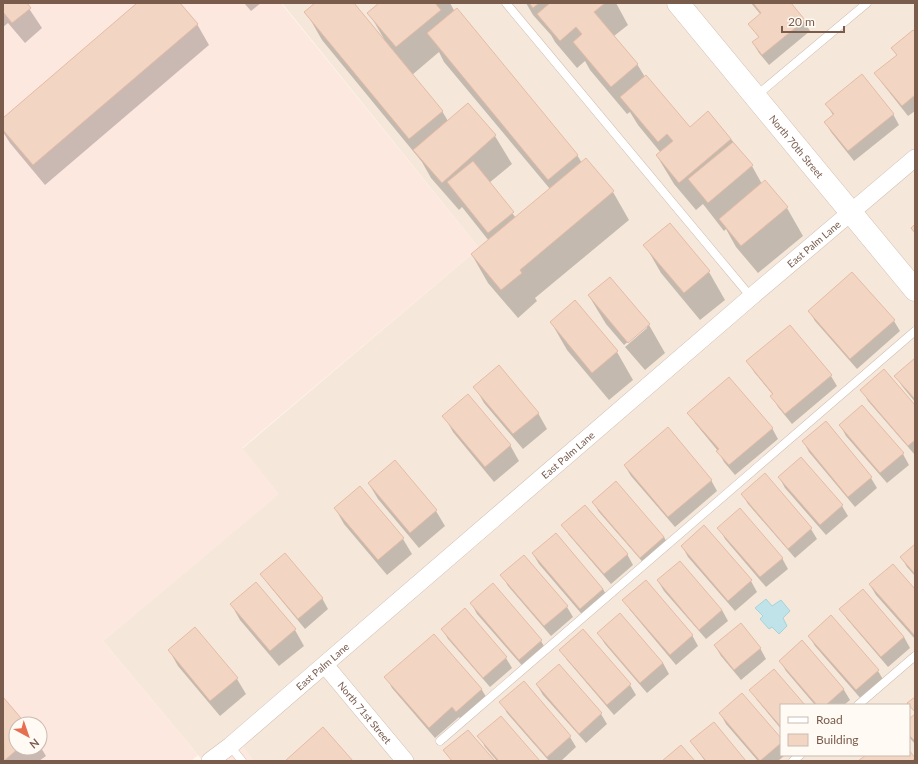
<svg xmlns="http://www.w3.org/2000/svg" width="918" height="764" font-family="Lato,sans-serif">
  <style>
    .residential { fill: #f5e8da; fill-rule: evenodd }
    .commercial { fill: #fde8e0; fill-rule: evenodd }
    .water { fill: #bfe3e8; stroke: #a5d3da }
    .shadow { fill: #0003; fill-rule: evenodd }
    .building { fill: #f3d5c3; stroke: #e6bba3 }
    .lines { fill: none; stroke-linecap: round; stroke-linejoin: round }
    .lane-casing { stroke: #d1beb0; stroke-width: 9 }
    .street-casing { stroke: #d1beb0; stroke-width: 18 }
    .secondary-casing { stroke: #d6c0b0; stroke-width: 23 }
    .lane { stroke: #fff; stroke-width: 8 }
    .street { stroke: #fff; stroke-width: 17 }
    .secondary { stroke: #fff; stroke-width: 22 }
    .labels { text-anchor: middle; stroke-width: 3; stroke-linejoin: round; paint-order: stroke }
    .street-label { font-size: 10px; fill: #7a5c4d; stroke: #fffaf3 }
  </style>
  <rect width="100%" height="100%" fill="#fdf6ec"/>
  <!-- residential -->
  <path class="residential" d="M282 3H915V761H254L242 746 203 761 103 641 278 494 242 449 479 248ZM781 705H909V755H781Z"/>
  <!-- commercial -->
  <g class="commercial">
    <path d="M3 3H281L479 248 242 448 279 494 103 641 198 755 191 761H3ZM16 724H40V748H16Z"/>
    <polygon points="242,746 254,761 223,761"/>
  </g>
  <!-- water -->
  <polygon class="water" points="766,599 772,606 781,600 790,611 783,618 787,626 779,634 772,627 769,629 760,619 763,616 755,608"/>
  <!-- shadow -->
  <g class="shadow">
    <polygon points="3,3 28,3 26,4 42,28 25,43 8,23 3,27"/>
    <polygon points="139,3 179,3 197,24 209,45 45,185 10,143 3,132 3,119"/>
    <polygon points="244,3 261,3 251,11"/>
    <path d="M317 3H353L383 39H384L369 13 381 3H450L455 12 457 10 577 155 582 163 613 192 629 220 535 298 537 301 518 318 488 283 472 255 489 241 462 207 459 210 431 178 422 162 322 40 306 12ZM439 52 444 62 550 189 516 218 489 183 512 164 495 136 467 104 448 121 442 111 412 75Z"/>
    <polygon points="526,3 616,3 628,25 614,36 637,64 645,77 690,128 731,139 752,166 762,184 787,208 803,236 758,273 736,247 726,229 724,231 703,204 696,210 674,184 657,156 661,153 638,125 630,112 627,114 590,70 585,61 577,68 555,42 551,35 533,15"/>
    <polygon points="751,3 790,3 804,21 810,31 769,65 759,53 753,43 759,38 750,24 761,15"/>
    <polygon points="915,33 915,111 908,116 882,83 876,73 897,56 892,48"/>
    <polygon points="826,104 893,114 899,125 854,161 831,132 825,122 833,115"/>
    <polygon points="645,245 709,272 725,300 700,320 661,273"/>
    <polygon points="610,278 649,325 665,353 645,370 625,347 647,328 647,326 624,345 606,324 589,296"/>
    <polygon points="809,311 894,321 900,331 857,369 815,321"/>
    <polygon points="551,322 617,352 633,380 609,400 567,350"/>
    <polygon points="790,326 831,376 837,386 792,424 778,407 772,396 773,395 754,372 748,362"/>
    <polygon points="915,359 915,402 902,386 896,376"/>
    <polygon points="475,387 538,413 547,429 523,449 484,403"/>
    <polygon points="862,390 915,406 915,455 868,401"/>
    <polygon points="862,406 903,454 909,465 887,483 846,436 840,425"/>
    <polygon points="689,413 772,428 778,439 735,475 724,462 718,451 695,423"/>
    <polygon points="444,416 510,445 519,461 494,482 453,432"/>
    <polygon points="826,422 871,478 877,488 855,507 809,452 803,441"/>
    <polygon points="801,458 842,506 848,516 826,535 785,488 779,477"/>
    <polygon points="625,466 711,480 717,491 675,527 631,476"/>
    <polygon points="765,475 811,529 817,539 795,558 748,504 742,494"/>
    <polygon points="369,484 436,511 445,526 419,548 378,499"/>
    <polygon points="593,502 664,537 670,548 647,567 599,512"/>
    <polygon points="335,508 403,539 412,554 387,575 344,524"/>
    <polygon points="563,525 627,554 633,565 611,584 569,535"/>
    <polygon points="704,527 751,581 757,592 735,611 688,557 682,546"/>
    <polygon points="719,528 782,558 788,569 766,587 725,539"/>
    <polygon points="915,545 915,576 907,567 901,557"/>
    <polygon points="533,554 603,589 609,600 586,619 539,564"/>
    <polygon points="262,574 322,598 328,609 305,629 268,584"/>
    <polygon points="502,575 567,607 573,617 551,636 508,586"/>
    <polygon points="658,581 722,610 728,621 706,639 664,591"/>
    <polygon points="256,583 295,630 304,646 279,666 240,620 231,604"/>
    <polygon points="493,585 541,641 547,651 526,670 477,614 471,603"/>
    <polygon points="870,585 915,591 915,639 876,595"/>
    <polygon points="863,590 904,637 910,648 888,667 847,619 841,609"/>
    <polygon points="624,600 692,635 698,646 676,665 630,610"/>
    <polygon points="464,610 506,658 512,668 490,687 448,639 442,629"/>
    <polygon points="831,616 878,671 884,681 862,700 815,646 809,636"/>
    <polygon points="583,630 630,685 636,695 614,715 567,660 561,650"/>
    <polygon points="598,633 663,663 669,674 647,693 605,644"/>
    <polygon points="434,635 482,690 488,700 463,722 459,717 435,738 392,688 386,677"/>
    <polygon points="802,642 844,690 850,700 844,705 815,705 786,671 780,661"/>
    <polygon points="715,646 760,648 766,659 741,680 721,656"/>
    <polygon points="169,650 237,679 246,694 220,716 178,666"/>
    <polygon points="559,666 601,714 607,724 586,743 543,695 537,685"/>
    <polygon points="523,683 570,737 576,747 561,761 549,761 507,713 501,702"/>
    <polygon points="751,690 803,705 781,705 781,729 757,700"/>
    <polygon points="3,698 25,724 16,724 16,748 40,748 40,746 46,756 39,761 3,761"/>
    <polygon points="720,713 781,740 781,755 785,755 778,761 758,761 726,724"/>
    <polygon points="915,715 915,744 909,737 909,721"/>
    <polygon points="479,736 539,761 497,761 485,747"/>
    <polygon points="691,741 745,761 705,761"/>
  </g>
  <!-- building -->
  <g class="building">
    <polygon points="3,3 27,3 31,8 12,23 3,12"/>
    <polygon points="137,3 180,3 198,24 33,165 3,130 3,118"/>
    <polygon points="315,3 354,3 443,111 409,139 304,12"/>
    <polygon points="379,3 435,3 441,10 396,47 367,13"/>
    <polygon points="529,3 539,3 533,8"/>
    <polygon points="550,3 605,3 594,12 638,64 611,87 573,42 582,34 576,27 560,41 537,14"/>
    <polygon points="753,3 791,3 805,20 762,55 752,42 759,37 748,24 761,13"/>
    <polygon points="457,8 578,155 548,180 427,33"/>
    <polygon points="913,30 915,32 915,95 902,106 874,73 897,55 891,48"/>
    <polygon points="862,74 894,114 848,151 824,122 834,114 825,104"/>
    <polygon points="646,75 690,127 708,111 731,139 679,183 656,155 673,141 667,134 658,142 620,97"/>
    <polygon points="468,103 496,135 442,183 413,150"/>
    <polygon points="733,142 753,165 708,203 688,179"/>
    <polygon points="586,158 614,191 520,270 522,273 501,290 471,254"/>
    <polygon points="473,161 514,212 488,233 447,182"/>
    <polygon points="765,180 788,207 741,246 719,219"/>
    <polygon points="670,223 710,271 684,293 643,245"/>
    <polygon points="915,224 915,233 911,228"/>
    <polygon points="852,272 895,320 850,359 808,311"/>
    <polygon points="610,277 650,324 628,343 588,295"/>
    <polygon points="575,300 618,351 592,373 550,322"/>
    <polygon points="790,325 832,375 785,414 770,396 773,394 746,361"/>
    <polygon points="915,358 915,399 894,376"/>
    <polygon points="499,365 539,413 513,434 473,387"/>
    <polygon points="884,369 915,405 915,440 908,446 860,390"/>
    <polygon points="729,377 773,428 729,465 716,451 719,449 687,413"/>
    <polygon points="468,394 511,445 485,467 442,416"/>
    <polygon points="862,405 904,453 880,473 839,425"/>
    <polygon points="826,421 872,477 848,497 802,441"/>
    <polygon points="668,427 712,480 668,517 624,465"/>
    <polygon points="801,457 843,505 820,525 778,477"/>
    <polygon points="395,460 437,510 410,533 368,483"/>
    <polygon points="765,473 812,528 788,549 741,494"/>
    <polygon points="616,481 664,537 640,558 592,502"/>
    <polygon points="360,486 404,538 378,560 334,508"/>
    <polygon points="585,505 628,554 604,574 561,525"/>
    <polygon points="740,508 783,558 760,577 717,528"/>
    <polygon points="704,525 752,580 728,601 681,546"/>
    <polygon points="556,533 603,589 580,609 532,553"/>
    <polygon points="915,544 915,574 900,557"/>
    <polygon points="285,553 323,598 298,619 260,574"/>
    <polygon points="524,555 568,606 544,626 500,575"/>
    <polygon points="680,561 722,610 699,630 657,580"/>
    <polygon points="893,564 915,589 915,636 869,584"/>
    <polygon points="646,580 693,635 670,655 622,600"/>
    <polygon points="256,582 296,629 270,651 230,604"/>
    <polygon points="493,583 542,640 519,660 470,603"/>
    <polygon points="863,589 904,637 881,657 839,609"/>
    <polygon points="465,608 507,657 483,678 441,629"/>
    <polygon points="620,613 663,663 640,683 597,633"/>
    <polygon points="831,615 879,670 856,690 808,636"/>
    <polygon points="741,623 761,648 734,670 714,645"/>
    <polygon points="195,627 238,678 210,701 168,650"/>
    <polygon points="583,629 631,684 607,705 559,650"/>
    <polygon points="434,634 482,689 456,712 452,707 429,728 384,677"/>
    <polygon points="802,640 844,689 826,705 817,705 779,661"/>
    <polygon points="559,664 602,713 579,734 536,684"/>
    <polygon points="774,669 805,705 781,705 781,727 749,690"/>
    <polygon points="524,681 571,736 547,757 499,702"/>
    <polygon points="742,693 781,738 781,743 760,761 719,713"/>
    <polygon points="3,697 26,724 16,724 16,748 19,748 4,761"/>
    <polygon points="915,697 915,712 907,703"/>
    <polygon points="915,714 915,741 909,735 909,719"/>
    <polygon points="501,716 540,761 499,761 477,736"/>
    <polygon points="714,722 746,761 706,761 690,741"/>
    <polygon points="323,727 353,761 285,761"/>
    <polygon points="468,730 495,761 452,761 443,750"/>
    <polygon points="681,745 695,761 662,761"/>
    <polygon points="909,750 915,758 912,761 858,761 866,755 909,755"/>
  </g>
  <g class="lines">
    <defs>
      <g id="lane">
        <polyline points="506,3 751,297"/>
        <polyline points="756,96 867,3"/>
        <polyline points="858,705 915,656"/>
        <polyline points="440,741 915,331"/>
        <polyline points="230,746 242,761"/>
        <polyline points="793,761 800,755"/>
      </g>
      <g id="street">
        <path id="s1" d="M325 665 405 761"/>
        <path id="s2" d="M210 761 230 746 751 297 915 158"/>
      </g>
      <g id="secondary">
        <path id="s3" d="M678 3 915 290"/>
      </g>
    </defs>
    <!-- lane casing -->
    <use href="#lane" class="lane-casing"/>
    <!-- street casing -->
    <use href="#street" class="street-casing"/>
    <!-- secondary casing -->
    <use href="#secondary" class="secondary-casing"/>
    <!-- lane -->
    <use href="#lane" class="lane"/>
    <!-- street -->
    <use href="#street" class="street"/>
    <!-- secondary -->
    <use href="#secondary" class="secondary"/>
  </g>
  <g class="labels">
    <!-- street labels -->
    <g class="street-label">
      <text dy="4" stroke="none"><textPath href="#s3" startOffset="186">North 70th Street</textPath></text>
      <text dy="4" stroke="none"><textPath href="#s2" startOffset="795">East Palm Lane</textPath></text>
      <text dy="4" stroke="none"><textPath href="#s2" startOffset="471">East Palm Lane</textPath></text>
      <text dy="4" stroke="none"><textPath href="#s2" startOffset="147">East Palm Lane</textPath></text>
      <text dy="4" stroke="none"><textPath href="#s1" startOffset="62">North 71st Street</textPath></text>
    </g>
  </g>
  <!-- border -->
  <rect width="918" height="764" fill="none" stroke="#7a5c4d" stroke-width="8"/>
  <!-- legend -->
  <rect x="780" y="704" width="130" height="52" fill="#fffaf3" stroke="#cabbb1"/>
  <rect x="788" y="717" width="20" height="6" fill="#ffffff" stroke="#cabbb1"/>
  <text x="816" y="724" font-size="12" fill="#7a5c4d">Road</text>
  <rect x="788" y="734" width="20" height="12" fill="#f3d5c3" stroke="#cabbb1"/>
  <text x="816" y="744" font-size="12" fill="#7a5c4d">Building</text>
  <!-- north arrow -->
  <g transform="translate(28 736) rotate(140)"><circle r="19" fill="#fffaf3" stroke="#cabbb1"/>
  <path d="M0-3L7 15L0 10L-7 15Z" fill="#e76f51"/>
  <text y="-6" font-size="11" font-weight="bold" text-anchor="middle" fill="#7a5c4d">N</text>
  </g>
  <!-- scale -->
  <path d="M782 26v6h62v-6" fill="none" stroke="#7a5c4d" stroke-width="2"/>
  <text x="788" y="26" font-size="12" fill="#7a5c4d" stroke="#fffaf3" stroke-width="3" paint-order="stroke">20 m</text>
</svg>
